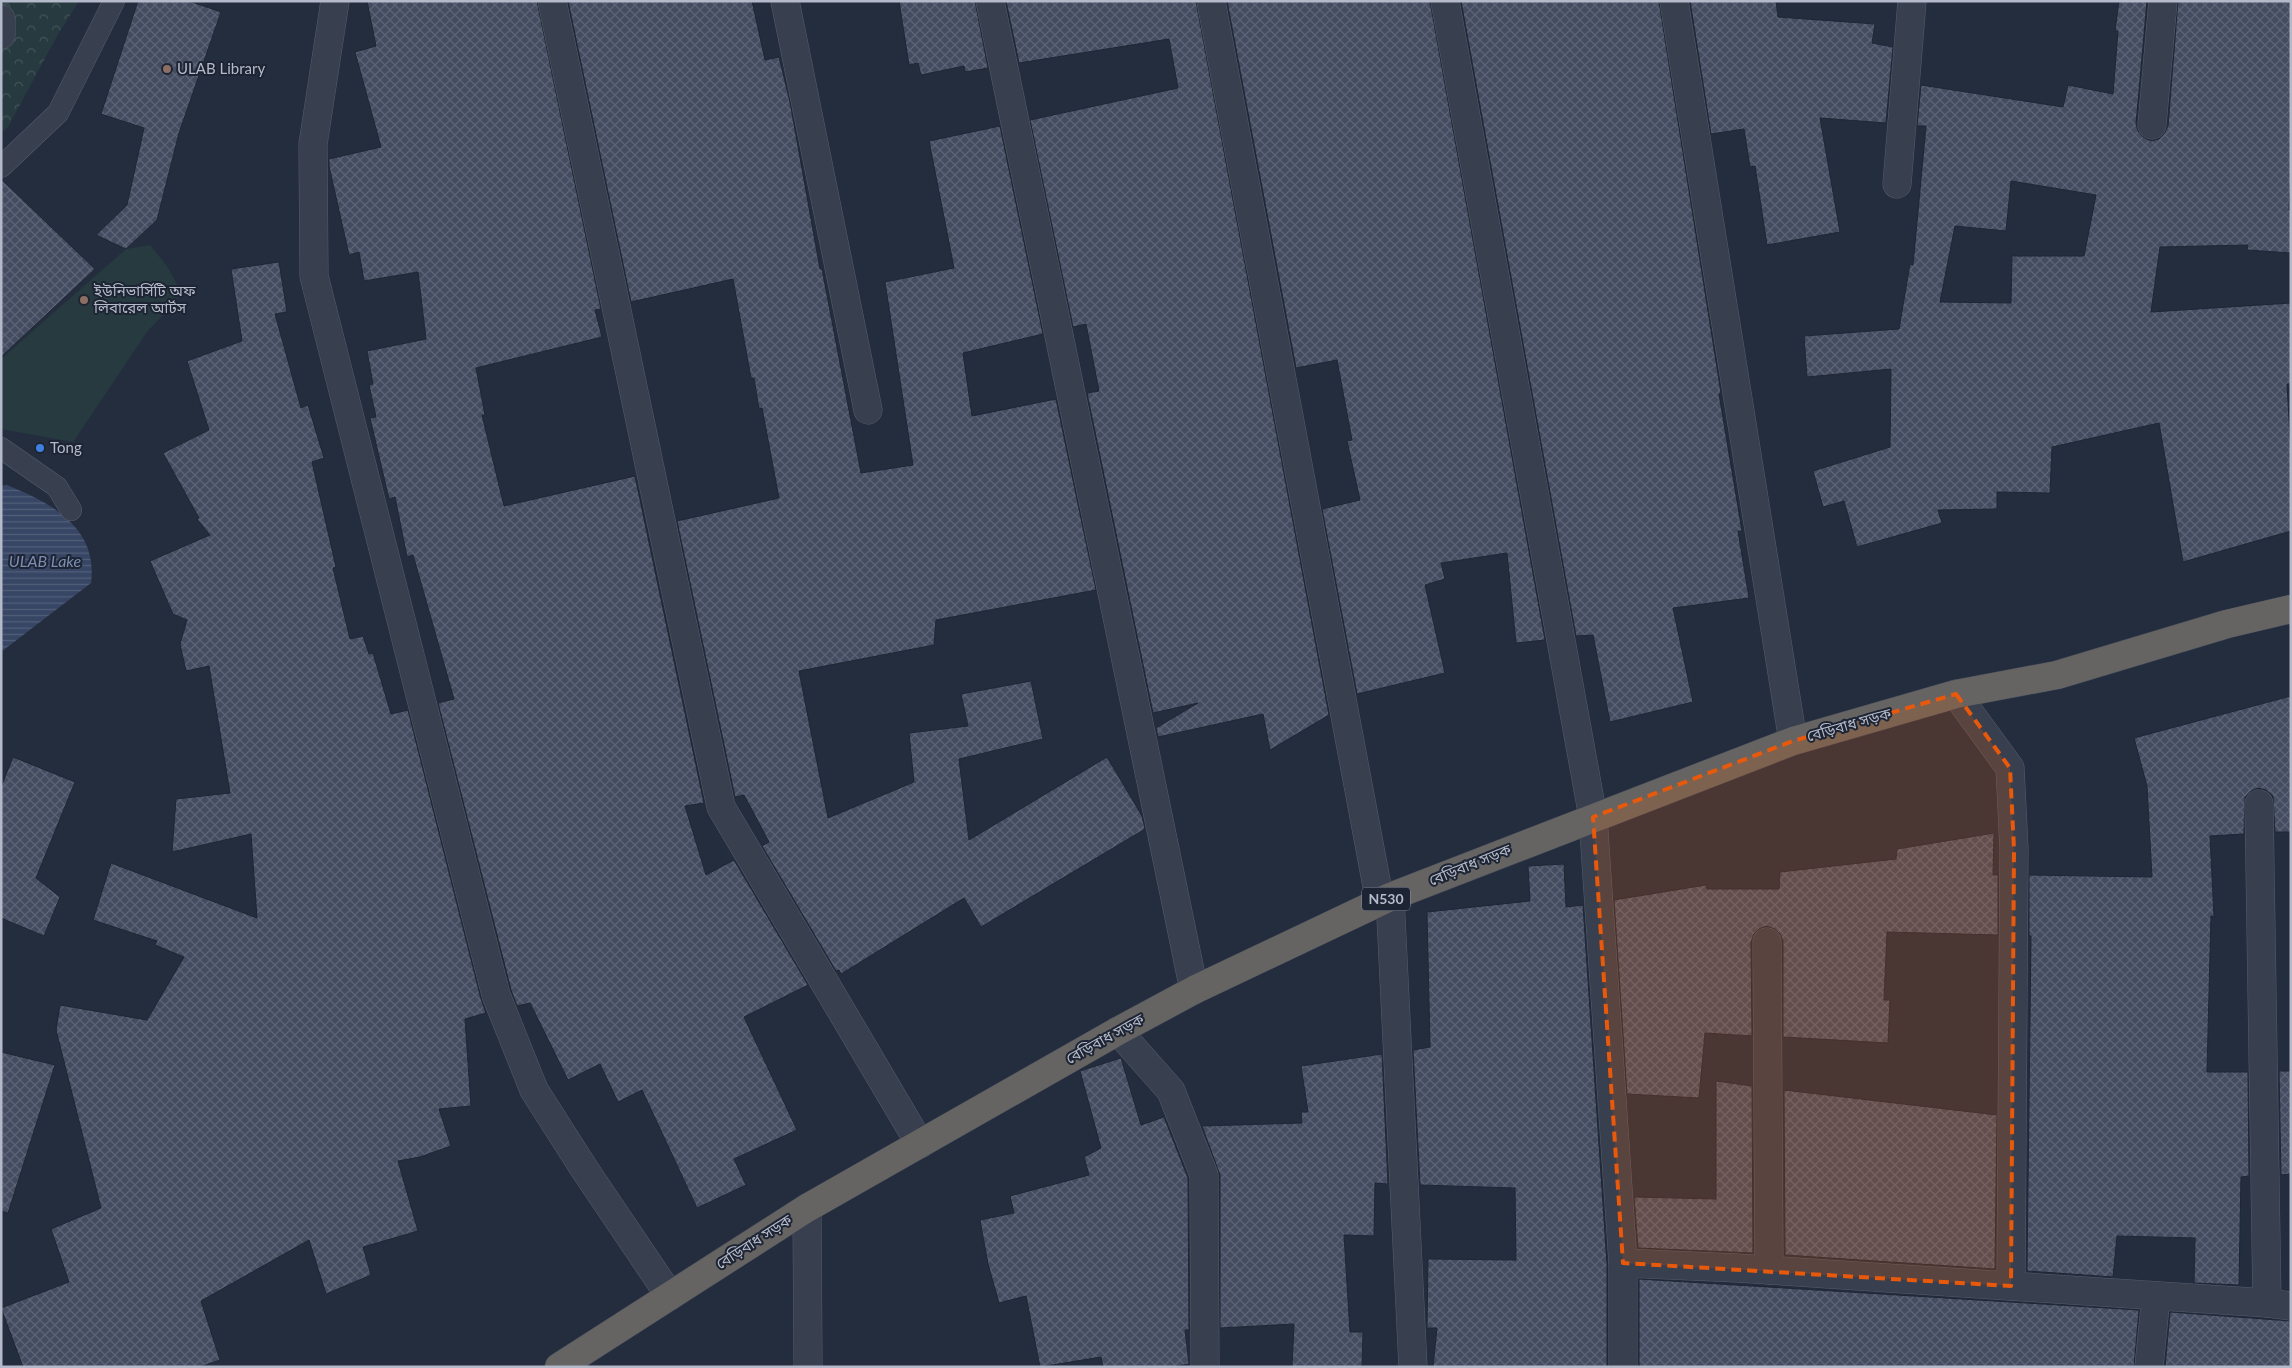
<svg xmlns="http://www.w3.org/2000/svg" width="2292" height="1368" font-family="Lato,'Noto Sans Bengali',sans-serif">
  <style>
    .forest { fill: url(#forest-crowns) }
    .green { fill: #263a3f }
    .water { fill: url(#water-rules) }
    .building { fill: url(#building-cross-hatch); stroke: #1f2635; fill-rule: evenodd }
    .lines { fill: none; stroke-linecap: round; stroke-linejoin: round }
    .service-casing { stroke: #565d6c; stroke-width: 22 }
    .pedestrian-casing { stroke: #565d6c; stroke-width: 29 }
    .minor-casing { stroke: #565d6c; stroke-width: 29 }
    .trunk-casing { stroke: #434a59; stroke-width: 29 }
    .service { stroke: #383f4e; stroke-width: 21 }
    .pedestrian { stroke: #383f4e; stroke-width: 28 }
    .minor { stroke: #383f4e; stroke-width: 28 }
    .trunk { stroke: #656462; stroke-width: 28 }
    .marked { fill: #e8590c; fill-opacity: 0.2; stroke: #e8590c; stroke-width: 4; stroke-dasharray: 10 6; stroke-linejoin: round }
    .education-dot { fill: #8d6e63; stroke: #1d2433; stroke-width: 2 }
    .shop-dot { fill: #3f7fe0; stroke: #1d2433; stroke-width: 2 }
    .labels { text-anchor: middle; stroke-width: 4; stroke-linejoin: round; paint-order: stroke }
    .shield { fill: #1d2433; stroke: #878d9c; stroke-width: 1 }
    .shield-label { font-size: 14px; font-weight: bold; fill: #b4bac9 }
    .poi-label { font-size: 15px; fill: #b4bac9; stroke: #1d2433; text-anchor: start }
    .street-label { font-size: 15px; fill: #b4bac9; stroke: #1d2433 }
    .water-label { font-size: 16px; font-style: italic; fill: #7c8db1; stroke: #1d2433 }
  </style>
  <defs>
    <pattern id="forest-crowns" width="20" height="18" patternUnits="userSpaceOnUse" patternTransform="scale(1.25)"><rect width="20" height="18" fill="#263a3f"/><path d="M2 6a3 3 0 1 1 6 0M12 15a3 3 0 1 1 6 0" fill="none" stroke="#435459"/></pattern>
    <pattern id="water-rules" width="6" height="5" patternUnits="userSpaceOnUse" patternTransform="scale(1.25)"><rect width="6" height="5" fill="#384665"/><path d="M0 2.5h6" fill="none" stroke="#525f7a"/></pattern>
    <pattern id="building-cross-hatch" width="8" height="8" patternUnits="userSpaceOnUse" patternTransform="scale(1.25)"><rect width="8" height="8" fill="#434c60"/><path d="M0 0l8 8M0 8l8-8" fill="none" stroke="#5c6475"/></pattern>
  </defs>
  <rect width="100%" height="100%" fill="#242d3e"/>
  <!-- forest -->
  <polygon class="forest" points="1,1 79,1 57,36 8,127 1,133"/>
  <!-- green -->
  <polygon class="green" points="150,245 167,266 179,288 176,301 147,332 73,442 1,429 1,359 126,249"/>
  <!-- water -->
  <path class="water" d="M7 485C51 503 98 527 91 583L1 652V486Z"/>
  <!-- building -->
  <g class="building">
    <polygon points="138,1 189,1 221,12 179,133 157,220 126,249 96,235 127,205 144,128 101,114"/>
    <polygon points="367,1 537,1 601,309 595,310 602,337 476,368 485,415 482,415 504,506 635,476 704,803 685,806 706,875 734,860 808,985 744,1017 797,1130 734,1159 746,1185 697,1208 642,1090 618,1102 600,1064 568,1080 530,1003 517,1006 511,990 438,703 454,699 413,555 407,557 395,497 389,499 370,418 376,417 369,385 373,384 367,351 426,339 418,272 364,281 359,252 349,255 329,166 329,159 381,147 355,52 376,46"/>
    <polygon points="568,1 752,1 765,60 779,57 790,102 820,269 822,269 861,473 913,465 885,282 954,268 929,141 1000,126 1043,334 963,353 972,416 1056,399 1096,590 936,620 934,645 799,671 828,818 914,782 909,733 968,726 961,694 1031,681 1043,739 959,759 969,840 1107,757 1142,816 1145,829 981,927 964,898 841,974 839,970 836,971 762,846 769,842 744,795 735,797 677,521 779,498 762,408 759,409 754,378 751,378 733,279 631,302"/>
    <polygon points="899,1 975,1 988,68 965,72 964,66 921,75 918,63 909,65"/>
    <polygon points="1006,1 1196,1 1329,715 1270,750 1263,714 1158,737 1156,728 1198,703 1153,713 1087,393 1099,391 1086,324 1073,327 1030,120 1178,88 1169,39 1019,63"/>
    <polygon points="1227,1 1430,1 1545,640 1516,643 1507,553 1441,563 1445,579 1425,585 1445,673 1357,694 1322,509 1360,500 1347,441 1352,440 1337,360 1296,368"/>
    <polygon points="1461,1 1659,1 1721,393 1719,394 1742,531 1738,531 1749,598 1673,608 1693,702 1610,722 1593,635 1576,636"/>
    <polygon points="1690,1 1776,1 1778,17 1875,24 1872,43 1893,47 1886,123 1820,118 1840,232 1767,245 1755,166 1750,167 1744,129 1711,134"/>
    <path d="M2119 1H2147L2136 124 2138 131 2143 137 2151 141 2159 139 2164 134 2168 126 2178 1H2291V175L2289 210H2291V253L2247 250 2248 245 2160 247 2151 312 2291 303V384H2287L2291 454V531L2183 562 2159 423 2052 447 2050 493 1997 492V509L1938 510 1942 523 1857 547 1844 501 1823 507 1813 471 1890 447 1891 369 1807 377 1804 336 1899 329 1910 264 1913 265 1926 126H1917L1921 85 2063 107 2068 85 2113 94 2118 31H2115ZM2011 181 2096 195 2084 256H2012L2011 303 1940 302 1955 226 2006 231Z"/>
    <polygon points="1,179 95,269 1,357"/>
    <polygon points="279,262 287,312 275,314 301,408 308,405 324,458 312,462 336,567 333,568 350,639 363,636 369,654 373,653 391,714 408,710 481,999 486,1013 465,1019 471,1106 439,1109 451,1146 420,1157 398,1161 418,1231 363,1247 371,1275 326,1294 309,1240 201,1301 220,1360 200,1367 23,1367 1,1308 69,1282 51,1229 101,1208 56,1030 60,1005 147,1020 184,957 155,945 157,941 93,920 111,863 257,918 251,834 172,852 176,799 230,793 209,666 186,671 180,644 187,620 173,614 150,561 210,535 197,519 199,518 163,453 209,430 187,361 242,341 231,269"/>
    <polygon points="2291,696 2291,832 2275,832 2273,796 2266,790 2258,788 2251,791 2245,797 2244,834 2210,836 2214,917 2211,916 2207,1072 2248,1072 2249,1176 2241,1177 2239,1285 2194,1283 2195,1238 2117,1236 2113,1277 2027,1271 2031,936 2029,936 2029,875 2152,877 2147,786 2134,738"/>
    <polygon points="13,757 75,782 36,878 60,897 44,936 1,918 1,787"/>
    <polygon points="1994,833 1993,875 1998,875 1998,935 1887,932 1884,1000 1890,1000 1888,1043 1783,1037 1783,941 1780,934 1775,929 1766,926 1759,929 1754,934 1751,942 1752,1036 1705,1033 1699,1098 1627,1094 1614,900 1706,885 1707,889 1779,889 1780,872 1896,859 1897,849"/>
    <polygon points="1564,864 1566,907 1583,905 1607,1264 1607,1367 1433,1367 1437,1328 1427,1328 1428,1259 1516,1260 1515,1188 1420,1185 1413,1050 1430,1047 1427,912 1530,901 1528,866"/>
    <polygon points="1,1052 55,1065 8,1213 1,1211"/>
    <polygon points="1382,1054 1388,1184 1375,1183 1374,1236 1344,1235 1350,1332 1363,1332 1362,1367 1292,1367 1294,1324 1220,1328 1220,1175 1202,1126 1302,1123 1301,1112 1308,1112 1301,1066"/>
    <polygon points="1121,1058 1141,1125 1164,1117 1188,1178 1189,1330 1185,1330 1189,1364 1172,1367 1103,1367 1101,1357 1040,1367 1026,1296 999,1303 988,1264 980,1220 1014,1213 1010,1196 1089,1175 1084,1157 1101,1148 1080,1071"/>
    <polygon points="2279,1071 2291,1071 2291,1174 2281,1175"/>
    <polygon points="1716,1081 1752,1086 1753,1253 1638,1248 1634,1197 1716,1199"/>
    <polygon points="1784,1090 1997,1115 1995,1269 1785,1255"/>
    <polygon points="1639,1279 2139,1310 2134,1367 1639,1367"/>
    <polygon points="2170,1312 2291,1321 2291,1367 2165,1367"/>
  </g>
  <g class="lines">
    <defs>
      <g id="service">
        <polyline points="1,167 58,113 114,1"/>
        <polyline points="1,448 57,487 71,510"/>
      </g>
      <polyline id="pedestrian" points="1,19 1,35"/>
      <g id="minor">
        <polyline points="335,1 313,144 314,276 496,995 534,1090 585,1170 670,1296"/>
        <polyline points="552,1 721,807 920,1144"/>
        <polyline points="785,1 868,410"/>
        <polyline points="990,1 1194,990"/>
        <polyline points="1211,1 1380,902"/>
        <polyline points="1445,1 1593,817 1623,1263 1623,1367"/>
        <polyline points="1674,1 1793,741"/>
        <polyline points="2152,125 2163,1"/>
        <polyline points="1897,184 1912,1"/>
        <polyline points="1956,694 2010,768 2014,849 2011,1286"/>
        <polyline points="2259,804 2267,1303"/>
        <polyline points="1390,897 1413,1367"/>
        <polyline points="1767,942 1769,1270"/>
        <polyline points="1118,1031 1171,1091 1204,1175 1205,1367"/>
        <polyline points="807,1208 808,1367"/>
        <polyline points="1623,1263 1737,1268 2267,1303 2291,1306"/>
        <polyline points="2149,1367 2156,1296"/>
      </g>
      <polyline id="trunk" points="559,1367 807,1208 1118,1031 1194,990 1390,897 1793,741 1956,694 2057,675 2227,624 2291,609"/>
    </defs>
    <!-- service casing -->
    <use href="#service" class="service-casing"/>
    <!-- pedestrian casing -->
    <use href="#pedestrian" class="pedestrian-casing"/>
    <!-- minor casing -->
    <use href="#minor" class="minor-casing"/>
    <!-- trunk casing -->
    <use href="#trunk" class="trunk-casing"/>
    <!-- service -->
    <use href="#service" class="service"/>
    <!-- pedestrian -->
    <use href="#pedestrian" class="pedestrian"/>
    <!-- minor -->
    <use href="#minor" class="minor"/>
    <!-- trunk -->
    <use href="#trunk" class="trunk"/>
  </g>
  <!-- marked area -->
  <path class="marked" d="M1956 694 2010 768 2014 849 2011 1286 1623 1263 1593 817 1793 741Z"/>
  <!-- markers -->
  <g class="education-dot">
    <circle cx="167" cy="69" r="5"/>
    <circle cx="84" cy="300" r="5"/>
  </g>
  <circle class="shop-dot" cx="40" cy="448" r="5"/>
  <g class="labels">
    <!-- shield labels -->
    <rect class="shield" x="1362" y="887.5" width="48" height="23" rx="4"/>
    <g class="shield-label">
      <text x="1386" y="904">N530</text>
    </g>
    <!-- poi labels -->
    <g class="poi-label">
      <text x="177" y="74">ULAB Library</text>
      <text x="94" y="296">ইউনিভার্সিটি অফ<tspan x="94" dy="17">লিবারেল আর্টস</tspan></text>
      <text x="50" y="453">Tong</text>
    </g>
    <!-- street labels -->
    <g class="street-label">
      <text transform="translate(1849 725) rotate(-16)" y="5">বেড়িবাধ সড়ক</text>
      <text transform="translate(1470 865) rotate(-22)" y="5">বেড়িবাধ সড়ক</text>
      <text transform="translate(1105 1039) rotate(-29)" y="5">বেড়িবাধ সড়ক</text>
      <text transform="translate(754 1242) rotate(-33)" y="5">বেড়িবাধ সড়ক</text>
    </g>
    <!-- water labels -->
    <g class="water-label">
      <text x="45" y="567">ULAB Lake</text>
    </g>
  </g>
  <!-- border -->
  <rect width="2292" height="1368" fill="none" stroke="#b4bac9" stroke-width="5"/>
</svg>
